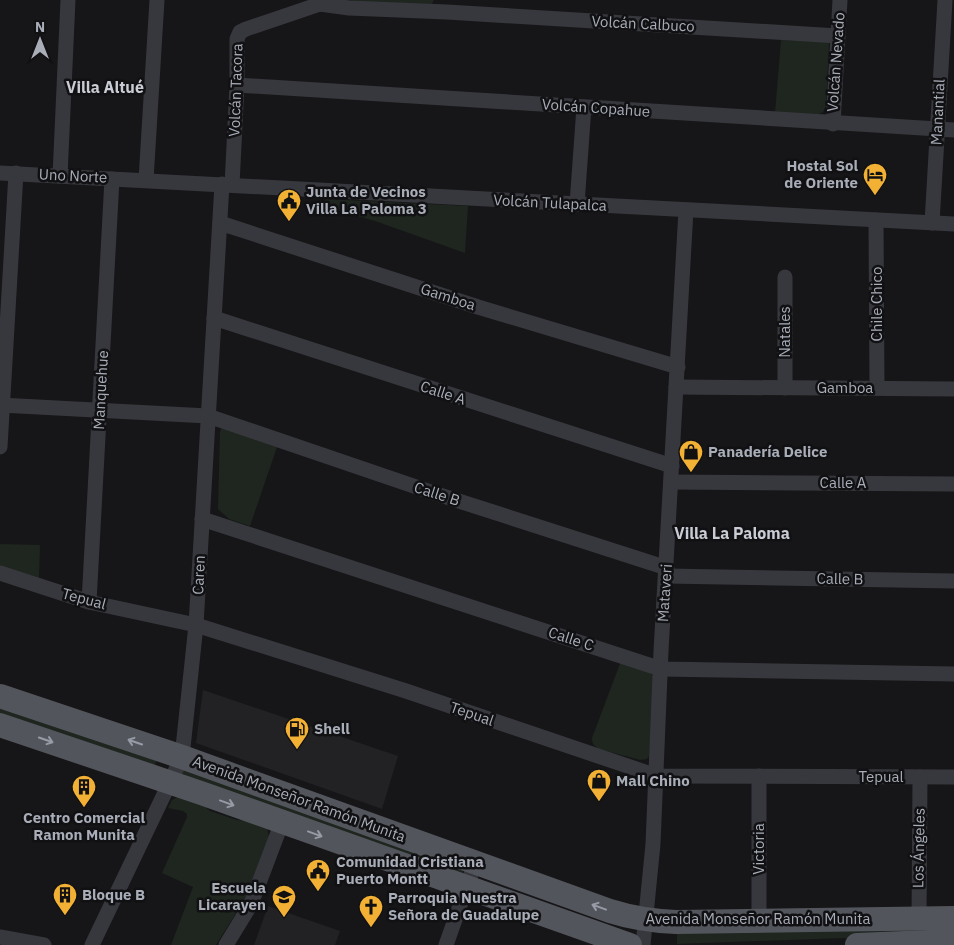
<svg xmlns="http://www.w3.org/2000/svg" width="954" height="945" font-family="'IBM Plex Sans',sans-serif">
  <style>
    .built { fill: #222225 }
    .green { fill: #1e261f }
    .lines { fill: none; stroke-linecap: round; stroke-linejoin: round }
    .street { stroke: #37383d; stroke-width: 15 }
    .primary { stroke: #53555c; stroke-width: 24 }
    .oneway { stroke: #979ba6 }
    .labels { text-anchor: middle; stroke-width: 5; stroke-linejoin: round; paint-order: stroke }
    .street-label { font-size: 15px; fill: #a8adb8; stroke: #111113 }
    .poi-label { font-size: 15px; font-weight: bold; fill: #a8adb8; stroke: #111113; text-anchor: start }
    .neighbourhood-label { font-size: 16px; font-weight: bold; fill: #c9ccd4; stroke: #111113 }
  </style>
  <rect width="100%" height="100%" fill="#161618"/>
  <!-- built -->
  <g class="built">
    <polygon points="203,690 398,756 382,809 196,743"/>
    <polygon points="268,906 340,931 335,945 254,945"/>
  </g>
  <!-- green -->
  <g class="green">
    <polygon points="350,0 434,0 431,5 350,3"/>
    <polygon points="781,40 828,42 829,43 826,106 823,112 817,115 775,113"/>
    <polygon points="325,199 468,206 465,253 375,221 323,206"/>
    <polygon points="222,427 277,447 250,526 229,519 218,509 220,432"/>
    <polygon points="0,544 40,545 39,578 1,566 0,565"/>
    <path d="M621 661C633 665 651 667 655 680L649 756 647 759 640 760 599 749C594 746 592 744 592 738Z"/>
    <polygon points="0,703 157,758 154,768 0,717"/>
    <polygon points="181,768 464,866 462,876 231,796 179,773"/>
    <polygon points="181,795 198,800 210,811 237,820 258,821 267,827 269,838 245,899 216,945 171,945 193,887 162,873 187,817 187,814 183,811 168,808 172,800"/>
    <polygon points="910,928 954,934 677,944 677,931"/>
  </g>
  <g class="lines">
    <!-- street -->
    <g class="street">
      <polyline points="320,4 349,8 447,12 838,36"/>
      <polyline points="237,85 954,130"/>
      <polyline points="833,124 840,0"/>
      <polyline points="0,173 954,224"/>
      <polyline points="60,176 68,0"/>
      <polyline points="146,180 157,0"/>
      <polyline points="232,185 237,85 237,39 240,32 246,29 329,1"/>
      <polyline points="577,204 584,107"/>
      <polyline points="876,220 877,388"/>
      <polyline points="220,223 478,307 678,367"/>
      <polyline points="932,223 945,0"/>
      <polyline points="785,277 785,388"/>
      <polyline points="214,318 672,466"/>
      <polyline points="676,387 954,389"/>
      <polyline points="0,405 208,416 437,494 667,568"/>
      <polyline points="0,447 16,173"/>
      <polyline points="671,482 954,484"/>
      <polyline points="202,519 661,669 954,674"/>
      <polyline points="0,573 89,602 196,625 406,691 657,776 954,777"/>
      <polyline points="667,576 954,581"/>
      <polyline points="89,602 112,179"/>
      <polyline points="759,776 759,921"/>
      <polyline points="919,919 920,777"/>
      <polyline points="0,937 44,945"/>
      <polyline points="92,945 182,757 196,625 222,184"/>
      <polyline points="226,945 251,904 282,822"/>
      <polyline points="446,945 475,863"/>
      <polyline points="643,945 653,844 661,651 686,210"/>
    </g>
    <!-- primary -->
    <g class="primary">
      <path d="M0 696 182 757 610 911C632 918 653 921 676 922L954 918"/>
      <polyline points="0,725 201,793 630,945"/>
      <polyline points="857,945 954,941"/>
    </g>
  </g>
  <!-- one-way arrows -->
  <defs><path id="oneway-shaft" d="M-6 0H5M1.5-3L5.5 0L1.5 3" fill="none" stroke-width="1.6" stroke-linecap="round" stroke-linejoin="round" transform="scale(1.25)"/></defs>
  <g class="oneway">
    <use href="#oneway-shaft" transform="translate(46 740) rotate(19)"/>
    <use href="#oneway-shaft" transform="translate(135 742) rotate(-161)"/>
    <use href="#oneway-shaft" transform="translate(227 803) rotate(20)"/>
    <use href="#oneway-shaft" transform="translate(315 834) rotate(20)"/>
    <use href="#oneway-shaft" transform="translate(599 907) rotate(-160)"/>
  </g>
  <!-- icons -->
  <defs>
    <symbol id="hotel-pin" viewBox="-11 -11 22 30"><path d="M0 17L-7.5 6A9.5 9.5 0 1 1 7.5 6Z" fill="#f2b134" stroke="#111113"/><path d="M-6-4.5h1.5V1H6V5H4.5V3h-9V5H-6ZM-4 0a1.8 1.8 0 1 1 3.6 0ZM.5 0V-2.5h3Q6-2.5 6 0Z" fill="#111"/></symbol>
    <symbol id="civic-pin" viewBox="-11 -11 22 30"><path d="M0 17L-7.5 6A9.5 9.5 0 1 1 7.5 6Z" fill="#f2b134" stroke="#111113"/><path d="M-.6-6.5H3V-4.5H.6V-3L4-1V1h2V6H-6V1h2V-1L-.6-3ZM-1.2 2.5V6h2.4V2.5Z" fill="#111"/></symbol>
    <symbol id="shop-pin" viewBox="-11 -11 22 30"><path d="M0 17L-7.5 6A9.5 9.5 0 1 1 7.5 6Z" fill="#f2b134" stroke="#111113"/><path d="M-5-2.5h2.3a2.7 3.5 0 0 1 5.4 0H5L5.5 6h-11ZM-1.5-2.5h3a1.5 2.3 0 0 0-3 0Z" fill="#111"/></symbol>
    <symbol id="fuel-pin" viewBox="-11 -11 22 30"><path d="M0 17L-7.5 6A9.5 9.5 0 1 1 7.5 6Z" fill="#f2b134" stroke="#111113"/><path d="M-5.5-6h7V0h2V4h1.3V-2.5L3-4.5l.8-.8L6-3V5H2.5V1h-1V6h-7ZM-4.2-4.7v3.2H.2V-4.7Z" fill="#111"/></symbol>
    <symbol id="building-pin" viewBox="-11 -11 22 30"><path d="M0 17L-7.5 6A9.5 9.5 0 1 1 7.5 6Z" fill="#f2b134" stroke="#111113"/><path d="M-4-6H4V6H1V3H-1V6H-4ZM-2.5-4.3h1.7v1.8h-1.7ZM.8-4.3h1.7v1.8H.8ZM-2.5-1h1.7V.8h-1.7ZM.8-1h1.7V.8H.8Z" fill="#111"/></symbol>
    <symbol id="school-pin" viewBox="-11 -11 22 30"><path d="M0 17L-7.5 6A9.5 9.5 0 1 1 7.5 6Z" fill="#f2b134" stroke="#111113"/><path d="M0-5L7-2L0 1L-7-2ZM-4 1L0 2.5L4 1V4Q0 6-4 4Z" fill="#111"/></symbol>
    <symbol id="church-pin" viewBox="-11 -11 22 30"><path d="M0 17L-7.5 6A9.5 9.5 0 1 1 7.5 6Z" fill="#f2b134" stroke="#111113"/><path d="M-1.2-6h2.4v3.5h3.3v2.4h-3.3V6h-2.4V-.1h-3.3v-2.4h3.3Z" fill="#111"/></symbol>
  </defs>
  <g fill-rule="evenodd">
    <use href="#hotel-pin" x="861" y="161" width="28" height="38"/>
    <use href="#civic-pin" x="275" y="187" width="28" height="38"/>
    <use href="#shop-pin" x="677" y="438" width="28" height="38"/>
    <use href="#fuel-pin" x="283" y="715" width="28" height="38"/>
    <use href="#shop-pin" x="585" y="767" width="28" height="38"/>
    <use href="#building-pin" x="70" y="773" width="28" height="38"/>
    <use href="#civic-pin" x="304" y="857" width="28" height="38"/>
    <use href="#building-pin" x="51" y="881" width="28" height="38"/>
    <use href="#school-pin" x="270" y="883" width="28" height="38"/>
    <use href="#church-pin" x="357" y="893" width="28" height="38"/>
  </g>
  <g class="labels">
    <!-- street labels -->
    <g class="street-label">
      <text transform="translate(643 24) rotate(3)" y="5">Volcán Calbuco</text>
      <text transform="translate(836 62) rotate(-86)" y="5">Volcán Nevado</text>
      <text transform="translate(236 90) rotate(-88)" y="5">Volcán Tacora</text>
      <text transform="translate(596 108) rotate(4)" y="5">Volcán Copahue</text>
      <text transform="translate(938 112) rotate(-87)" y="5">Manantial</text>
      <text transform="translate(73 176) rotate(3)" y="5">Uno Norte</text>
      <text transform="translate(550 203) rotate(3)" y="5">Volcán Tulapalca</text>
      <text transform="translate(448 297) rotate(18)" y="5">Gamboa</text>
      <text transform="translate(877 304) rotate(-90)" y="5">Chile Chico</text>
      <text transform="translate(785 332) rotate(-90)" y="5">Natales</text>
      <text x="845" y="393">Gamboa</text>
      <text transform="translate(101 390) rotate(-87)" y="5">Manquehue</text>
      <text transform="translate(443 393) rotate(18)" y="5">Calle A</text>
      <text x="843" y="488">Calle A</text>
      <text transform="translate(437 494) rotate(18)" y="5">Calle B</text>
      <text transform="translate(199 575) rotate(-87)" y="5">Caren</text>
      <text transform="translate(840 579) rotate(1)" y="5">Calle B</text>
      <text transform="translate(665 593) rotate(-86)" y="5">Mataveri</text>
      <text transform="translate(84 599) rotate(15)" y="5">Tepual</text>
      <text transform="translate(571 639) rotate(18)" y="5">Calle C</text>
      <text transform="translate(472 714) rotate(19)" y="5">Tepual</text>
      <text x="881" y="782">Tepual</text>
      <text transform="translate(299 799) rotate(20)" y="5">Avenida Monseñor Ramón Munita</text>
      <text transform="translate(919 848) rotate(-89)" y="5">Los Ángeles</text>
      <text transform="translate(759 849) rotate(-90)" y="5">Victoria</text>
      <text x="758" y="924">Avenida Monseñor Ramón Munita</text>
    </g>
    <!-- poi labels -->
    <g class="poi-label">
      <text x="858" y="171" text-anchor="end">Hostal Sol<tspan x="858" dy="17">de Oriente</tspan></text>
      <text x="306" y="197">Junta de Vecinos<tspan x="306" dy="17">Villa La Paloma 3</tspan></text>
      <text x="708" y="457">Panadería Delice</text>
      <text x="314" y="734">Shell</text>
      <text x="616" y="786">Mall Chino</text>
      <text x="84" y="823" text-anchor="middle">Centro Comercial<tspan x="84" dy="17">Ramon Munita</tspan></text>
      <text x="336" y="867">Comunidad Cristiana<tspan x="336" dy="17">Puerto Montt</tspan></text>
      <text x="266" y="893" text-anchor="end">Escuela<tspan x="266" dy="17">Licarayen</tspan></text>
      <text x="82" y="900">Bloque B</text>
      <text x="388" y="903">Parroquia Nuestra<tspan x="388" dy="17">Señora de Guadalupe</tspan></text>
    </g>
    <!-- neighbourhood labels -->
    <g class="neighbourhood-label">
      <text x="105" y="93">Villa Altué</text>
      <text x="732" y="539">Villa La Paloma</text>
    </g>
  </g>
  <!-- north arrow -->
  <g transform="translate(40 40)" stroke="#111113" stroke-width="4" paint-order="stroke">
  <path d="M0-4L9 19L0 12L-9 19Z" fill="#a8adb8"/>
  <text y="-8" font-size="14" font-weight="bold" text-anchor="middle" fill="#a8adb8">N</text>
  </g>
</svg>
